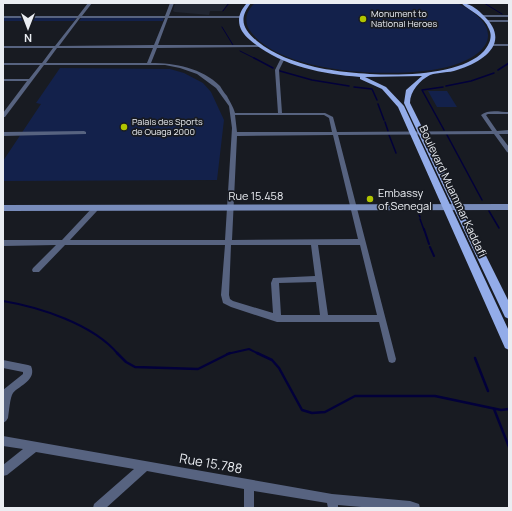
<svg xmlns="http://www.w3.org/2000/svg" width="512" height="511" font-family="Manrope,sans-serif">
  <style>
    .built { fill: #212632 }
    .green { fill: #13214b }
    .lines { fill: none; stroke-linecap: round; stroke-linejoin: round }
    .stream-far3 { stroke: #02003a; stroke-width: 1 }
    .stream-far2 { stroke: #02003a; stroke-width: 1.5 }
    .stream-far1 { stroke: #02003a; stroke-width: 2 }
    .stream { stroke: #02003a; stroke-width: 2.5 }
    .minor { fill: #576380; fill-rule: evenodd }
    .secondary { fill: #788cbb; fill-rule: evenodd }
    .primary { fill: #93ace9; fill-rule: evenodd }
    .poi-dot { fill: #b1c500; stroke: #181b22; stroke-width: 1.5 }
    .labels { text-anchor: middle; stroke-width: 3.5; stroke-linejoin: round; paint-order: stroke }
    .far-poi-label { font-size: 9px; fill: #eaedf2; stroke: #181b22; text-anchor: start }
    .street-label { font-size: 11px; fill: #eaedf2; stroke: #181b22 }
    .poi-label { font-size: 11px; fill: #eaedf2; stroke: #181b22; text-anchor: start }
    .near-street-label { font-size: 13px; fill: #eaedf2; stroke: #181b22 }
  </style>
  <rect width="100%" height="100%" fill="#181b22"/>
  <!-- built -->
  <polygon class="built" points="175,3 228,3 222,11 210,11 209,15 175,12 173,11"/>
  <!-- green -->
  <g class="green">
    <path d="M255 3H457C505 26 494 55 447 67 400 79 283 75 251 32 243 22 246 11 255 3Z"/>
    <polygon points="3,17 77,17 74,21 3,21"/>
    <polygon points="82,17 164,17 163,21 79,21"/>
    <polygon points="60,68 170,69 184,73 203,83 211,92 224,120 217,180 3,181 3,161 41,104 36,103"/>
    <polygon points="428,91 447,91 457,107 437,107"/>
  </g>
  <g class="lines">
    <!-- stream-far3 -->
    <g class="stream-far3">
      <polyline points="484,3 502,14"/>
      <polyline points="223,11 229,3"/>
      <polyline points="222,27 233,45"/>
      <polyline points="240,51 256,59"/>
    </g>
    <!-- stream-far2 -->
    <g class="stream-far2">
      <polyline points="254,58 273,68"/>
      <polyline points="498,70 509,63"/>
      <polyline points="280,71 312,80 349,86"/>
      <polyline points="446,86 471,81 494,73"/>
      <polyline points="354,87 372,89 377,100"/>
      <polyline points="443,87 422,90 444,130"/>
      <polyline points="378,104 384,120"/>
      <polyline points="385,122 388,131"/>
      <polyline points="389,135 396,153"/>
      <polyline points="447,135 482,200"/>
      <polyline points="417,210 420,217"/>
      <polyline points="489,211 499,228"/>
      <polyline points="420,219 424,230"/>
    </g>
    <!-- stream-far1 -->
    <g class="stream-far1">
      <polyline points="424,229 429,244"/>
      <polyline points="430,247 434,256"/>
      <path d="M3 301C39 307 93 324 118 354"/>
      <polyline points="227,354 249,349 259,354"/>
    </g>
    <!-- stream -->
    <g class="stream">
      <polyline points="117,353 126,362 135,367 198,369 230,353"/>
      <polyline points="257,353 272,360 279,368 302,410 312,413 325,412 355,396 435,396 501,410 509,409"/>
      <polyline points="475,358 488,391"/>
      <polyline points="494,409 509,447"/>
    </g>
    <!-- minor -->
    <g class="minor">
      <path d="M88 3H92L82 16H165L170 3H174L169 16H241L240 18H168L158 45H260V47L157 48 151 63C175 63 202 68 220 86 222 89 224 93 227 96 230 102 233 106 235 113H278L275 70 281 58 283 57 285 58 279 70 282 113H325L333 117 337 132 492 131 481 115C488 109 500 112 509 112V114H488L486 115 497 131 509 130V134H499L509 147V153L507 152 494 134 338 135 396 359 395 362 392 363 389 362 388 359 379 322H277L231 307 223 303 221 295 225 245H65L39 272H33L32 270 33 268 56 245 3 246V240H62L93 207H97L98 209 97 211 70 240H225L232 128 229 106 216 88 197 74 180 68 165 65H44L5 117H3V113L27 81H3V79H29L40 65H3V63H42L53 48H3V46H55L77 18H3V16H78ZM80 18H165L154 45 59 46ZM57 48H153L147 63H46ZM235 115H324L329 118 332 132H237ZM333 135 358 239 232 240 237 136ZM231 245H311L315 276 273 278 271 283 273 313 233 301 230 299 229 295ZM318 245H360L377 315H328ZM316 282 320 315H281L279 283Z"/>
      <polygon points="483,15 509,15 509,17 482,17"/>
      <polygon points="487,20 509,20 509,22 488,22"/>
      <polygon points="493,44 509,44 509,46 492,46 492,44"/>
      <polygon points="84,131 86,132 86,134 3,136 3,132"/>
      <path d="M3 360 28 365 31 366C37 380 20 385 13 393 10 397 9 412 8 418L6 421 3 423V390L23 374V372L3 368Z"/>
      <polygon points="3,436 332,494 410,501 419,504 420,508 373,508 338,505 338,508 328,508 327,503 254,491 254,508 244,508 244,489 147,471 106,508 93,508 94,504 134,469 36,452 7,475 3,476 3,465 23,449 3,446"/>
    </g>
    <!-- secondary -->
    <polygon class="secondary" points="509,204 509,210 3,211 3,205"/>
    <!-- primary -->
    <path class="primary" d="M247 3H251C238 19 243 29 257 41 274 55 295 62 315 67 355 76 454 83 484 51 489 45 493 37 489 29 484 16 471 12 461 3 469 3 476 8 482 14 512 41 486 61 457 70 449 73 438 72 430 75 420 80 410 91 410 103L509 302V319L505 317 404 103 406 90 422 76 365 77 386 87 404 106 509 331V350L505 348 398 107 382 89 360 79V77C321 74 280 66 250 40 237 29 235 16 247 3Z"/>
  </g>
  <!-- markers -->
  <g class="poi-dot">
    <circle cx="363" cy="19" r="4"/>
    <circle cx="124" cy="127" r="4"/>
    <circle cx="370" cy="199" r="4"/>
  </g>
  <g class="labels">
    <!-- far-poi labels -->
    <g class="far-poi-label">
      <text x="371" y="17">Monument to<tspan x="371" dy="10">National Heroes</tspan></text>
      <text x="132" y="125">Palais des Sports<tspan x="132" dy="10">de Ouaga 2000</tspan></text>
    </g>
    <!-- street labels -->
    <g class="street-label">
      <text transform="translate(453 191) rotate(65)" y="4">Boulevard Muammar Kaddafi</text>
      <text x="256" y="200">Rue 15.458</text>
    </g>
    <!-- poi labels -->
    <g class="poi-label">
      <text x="378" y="197">Embassy<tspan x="378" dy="13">of Senegal</tspan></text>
    </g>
    <!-- near-street labels -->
    <g class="near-street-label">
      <text transform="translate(211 463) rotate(10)" y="5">Rue 15.788</text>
    </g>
  </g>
  <!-- border -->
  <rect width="512" height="511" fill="none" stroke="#eaedf2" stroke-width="8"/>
  <!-- north arrow -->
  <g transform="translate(28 28) rotate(180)" stroke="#181b22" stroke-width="3" paint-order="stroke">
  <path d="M0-3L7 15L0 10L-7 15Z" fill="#eaedf2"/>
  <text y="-6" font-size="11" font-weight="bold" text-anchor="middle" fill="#eaedf2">N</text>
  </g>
</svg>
